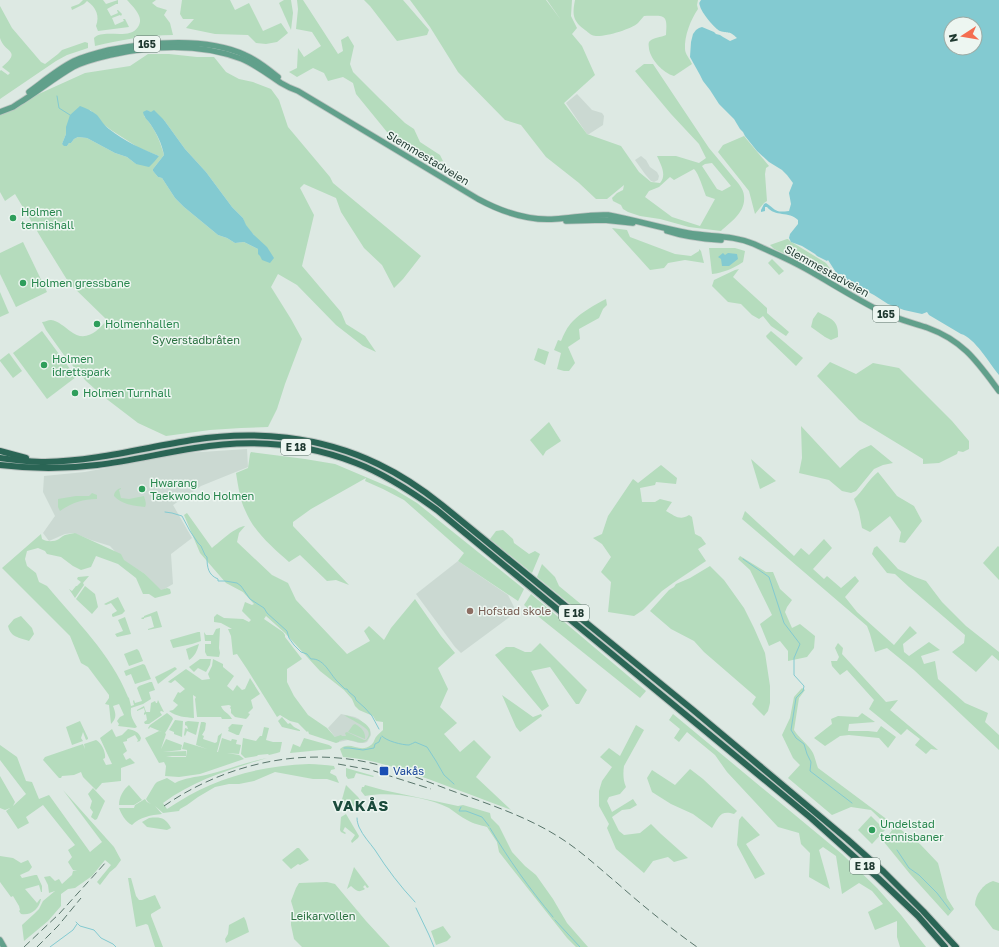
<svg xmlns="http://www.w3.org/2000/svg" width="999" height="947" font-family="'Golos Text',sans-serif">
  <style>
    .built { fill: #cbd9d2 }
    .green { fill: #b5dcbd; fill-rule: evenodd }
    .water { fill: #83cad1; fill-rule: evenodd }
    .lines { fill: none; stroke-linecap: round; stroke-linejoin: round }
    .stream { stroke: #83cad1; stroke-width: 1 }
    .major-casing { stroke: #bcc4c1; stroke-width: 7 }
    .highway-casing { stroke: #bcc4c1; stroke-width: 8 }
    .major { stroke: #61a08b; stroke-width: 5.5 }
    .highway { stroke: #2a6555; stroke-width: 6 }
    .rail { stroke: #59756b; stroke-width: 1; stroke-dasharray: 8 4; stroke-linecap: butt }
    .leisure-dot { fill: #2e9e5b; stroke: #edf6f1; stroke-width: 1.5 }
    .education-dot { fill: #8d6e63; stroke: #edf6f1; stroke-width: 1.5 }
    .transit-dot { fill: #1a4fb4; stroke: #edf6f1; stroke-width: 1.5 }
    .labels { text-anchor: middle; stroke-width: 3; stroke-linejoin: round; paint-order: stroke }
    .shield { fill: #edf6f1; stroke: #5d726a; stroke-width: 1 }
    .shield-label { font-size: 10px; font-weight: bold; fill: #1f3930 }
    .street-label { font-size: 11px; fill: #1f3930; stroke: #edf6f1 }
    .leisure-label { font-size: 11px; fill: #27864d; stroke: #edf6f1; text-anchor: start }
    .park-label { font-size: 11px; fill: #29703f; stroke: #edf6f1 }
    .education-label { font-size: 11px; fill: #785e54; stroke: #edf6f1; text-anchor: start }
    .transit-label { font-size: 11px; fill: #164399; stroke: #edf6f1; text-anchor: start }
    .district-label { font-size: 15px; font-weight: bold; letter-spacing: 1px; fill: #1b4b3c; stroke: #edf6f1 }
  </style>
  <rect width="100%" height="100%" fill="#dde9e3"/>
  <!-- built -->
  <g class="built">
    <polygon points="577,94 592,110 602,113 604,116 603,125 589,134 587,134 566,103"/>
    <polygon points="641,156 646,160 650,167 657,172 659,176 658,180 654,182 651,181 645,174 635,160"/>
    <polygon points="247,449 248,467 201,486 173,505 192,538 171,554 173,584 161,591 145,574 123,560 110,546 91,540 74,533 65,534 49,541 43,533 55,516 43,492 44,476 85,472 186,453"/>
    <polygon points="458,561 508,595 514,607 511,616 461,653 455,647 416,594"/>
    <polygon points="341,714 355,717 359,719 370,729 371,735 367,742 364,743 359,743 348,740 339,742 328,728"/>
  </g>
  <!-- green -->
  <g class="green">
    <path d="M83 0H103L106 4 118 0V4H116L107 9 111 16 118 13 117 10H118L122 14 121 16 120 15 112 18 115 25 124 21 123 19H125L129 27 98 31 96 26C100 16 96 7 87 1L84 4 72 10 71 7 79 4Z"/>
    <path d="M127 0H156L152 3 157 7 167 10 164 15 170 23 173 35C146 35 121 40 95 46L94 38C104 28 129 41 138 27 145 17 133 7 127 0Z"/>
    <polygon points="182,0 230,0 235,10 249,3 263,31 281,23 288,33 277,42 266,44 256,43 248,35 215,34 186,28 194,19 183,19 180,14"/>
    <polygon points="284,0 291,0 293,13 291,30 279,3"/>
    <polygon points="297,0 303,0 338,54 343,51 341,40 348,36 354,46 350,64 353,72 380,99 405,123 414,129 420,142 440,155 443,161 438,162 387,132 356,94 353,83 343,77 328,81 324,73 313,68 297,77 289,72 297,68 298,48 304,57 321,46 312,32 296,29 298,9"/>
    <polygon points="364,0 403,0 429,30 427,35 397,41 370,6"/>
    <path d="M410 0H546L561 20 547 0H572L571 16 577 28 572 34 582 46 595 75 564 103 587 134 621 146 639 172 651 182 660 183C667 175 661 165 657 156H676L699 163 706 158 699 144 671 114 635 71 644 64H653L709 148C717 158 725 167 733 177 737 182 744 189 744 196 746 212 731 222 721 231L689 227 660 219 640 216 628 212 623 209 621 205 613 201 612 198 617 193 623 190 624 185 607 199H596L579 183 546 157 521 125 505 120 458 72 430 27ZM712 163 731 186 722 191 717 189 702 166 705 164ZM694 169C699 174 703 189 706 196L715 199 700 226 672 217 645 197 649 191 659 187 670 177 674 180Z"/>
    <path d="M575 0H698L697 5 698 9C691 19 684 36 685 49 685 54 690 59 692 64L674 76C663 73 651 60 649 49 649 47 648 44 649 42 651 38 662 37 666 35 668 13 664 16 644 16 642 18 640 21 638 23 632 29 605 37 596 36 592 36 589 33 585 30 573 21 572 15 575 0Z"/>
    <path d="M0 6 12 28 41 62 45 64 58 54 62 50 85 42 88 43V48L67 55 56 61 0 99V71L1 70 8 75 10 73 2 67C23 50 4 53 0 38 0 32 0 14 0 6Z"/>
    <path d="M148 54H169L197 57H214L226 72 239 79 253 82 271 89 279 100 288 127 330 177 333 183 421 256 403 279 394 288 382 265 364 248 341 212 336 198 304 184 300 188 314 215 302 266 341 312 346 324 365 336 376 352 363 346 336 325 297 285 278 274 271 287 291 319 302 339 285 384 277 409 268 427 241 428 210 430 166 436 138 423 104 397 86 381 66 358 46 330 42 322C45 322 48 320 51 320 58 321 65 327 70 331 85 343 97 332 107 320L69 283 43 241 15 194 5 201 0 192V114L32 97 85 73 130 66ZM90 110 97 116 103 124 111 130 139 148 159 156 136 164 127 157 115 153 87 138 78 137 74 139 71 143H69L67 146 62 144 66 134ZM147 110 164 120 185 149 206 172 232 207 243 218 245 225 254 235 260 256 258 249 244 242 235 243 227 238 218 235 184 207 175 198 162 178 158 177 153 171V169L164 155C160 140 154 127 144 116Z"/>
    <polygon points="744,136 769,166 766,168 765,174 767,201 764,203 755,214 749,191 718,152 723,145"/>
    <polygon points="612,228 627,230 630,237 675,254 691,256 699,251 699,249 701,251 704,263 685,260 668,263 664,268 650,270"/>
    <polygon points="787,239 788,239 790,241 826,263 834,274 829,278 792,257 774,249 770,245"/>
    <polygon points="23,242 47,292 16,307 0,274 0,253"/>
    <path d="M709 248H735L745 251 743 262C734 268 723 273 712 274Z"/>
    <polygon points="772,259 784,271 779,275 768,263"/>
    <polygon points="739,269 733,277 767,308 767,313 789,332 786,336 771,326 763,316 759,319 752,315 741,304 728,302 712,286 714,280 735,270"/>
    <polygon points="0,292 9,313 0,317"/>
    <path d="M606 299 607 305 603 309 599 318 579 329 580 339 568 347 575 363 569 371H564L557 369 561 353 554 350 558 340 561 341C564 334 567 327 573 321 582 312 594 305 606 299Z"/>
    <path d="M818 312C831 319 839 320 838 337L831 340 825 337 811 327 813 319Z"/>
    <polygon points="42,331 76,377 47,399 13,353"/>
    <polygon points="771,331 803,358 796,366 767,338 766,336"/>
    <polygon points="538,348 549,352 545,365 534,360"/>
    <polygon points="9,353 22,371 13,378 0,361 0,360"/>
    <polygon points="830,362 856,374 873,363 899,368 952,421 969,441 969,449 963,452 958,451 957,454 939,463 923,464 923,459 859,420 817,376"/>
    <polygon points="549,422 561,441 546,451 543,456 530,440"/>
    <polygon points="801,426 840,468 860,450 871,445 893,463 883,465 874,469 856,491 851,493 842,491 829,480 799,473 802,458"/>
    <path d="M251 452 305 459 335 464 394 489 417 503 524 589 518 601 458 561 464 553 404 500 383 489 365 481 366 478 311 509 293 522V526L349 585 336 580 327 581 300 555 289 562C272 547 254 532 245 510 240 500 238 485 236 473L248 468 250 454Z"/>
    <polygon points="751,459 776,481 760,489"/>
    <path d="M661 465 677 478 676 484 656 482 655 485 640 488 642 502H655L660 499 672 502 666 511C675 516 680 521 689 515L692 517 695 534 701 537 706 544 698 549 706 561 673 583 662 591 643 610 634 616 608 612 611 582 601 572 611 557 602 544 593 538 602 534 608 516 633 479 638 483Z"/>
    <path d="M878 472 897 496 914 506 922 521 905 543 899 542 901 532 890 516 870 532 862 528 859 512 854 499C863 491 868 480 878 472Z"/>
    <path d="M121 488V489L119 490 121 498 129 499 144 496C145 500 147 504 145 507 134 506 121 504 114 496 114 492 117 489 121 488Z"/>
    <path d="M92 493 97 495V499C83 499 71 503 60 511L58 507V499L76 496H89Z"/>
    <polygon points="745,511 794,556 801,548 809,555 824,539 832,548 813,569 824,579 827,576 841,588 855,576 859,581 845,597 857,612 894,645 910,626 917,633 903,644 904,652 909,656 929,642 940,650 921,656 924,664 935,661 938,679 965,703 988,713 985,722 999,735 999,750 914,670 887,648 875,652 870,634 867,626 742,519"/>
    <path d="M187 513 212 548C221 541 235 527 245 526L239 533 237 542 272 575 288 583 296 600 347 654 370 641 364 631 369 626 384 640 391 628 415 599 441 636 455 653 438 668 448 689 440 707 457 723 444 734 460 752 474 740 491 757 476 777 511 810C485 800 458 790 431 780 402 770 374 759 343 757L340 749C350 740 360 754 371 745 374 743 374 740 376 737 378 734 381 732 383 730V722L376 721 373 716 359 710 355 706 352 699 344 690 320 671 285 633 266 616 264 619 283 632 285 635V637L302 659 287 669V682L294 696 308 715 327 728 335 737 341 735 342 736H346L345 733 347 732 364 740H366C368 737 370 735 368 731 365 726 350 719 344 715 353 717 373 723 370 735 369 738 367 741 364 742 359 744 354 740 348 740 345 739 342 740 339 741V742L336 743 309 734 308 731 307 732 298 723 290 721 280 715 277 717 247 669 237 654 233 655 231 636 228 629H232L221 623 214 622V617L217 614 224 618 243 619 249 622 251 620 242 611 245 602 252 605 254 604 243 592 226 583 200 553 184 515Z"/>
    <polygon points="503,530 513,539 514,543 529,554 535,551 540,554 532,573 490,539 496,531"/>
    <path d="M75 533 121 554 124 560 145 574 161 590 167 588 170 589 171 593 170 594 155 598 149 594H143L136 578 118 564 96 556 91 567 81 570 73 566 61 557 47 554 45 551 38 548 27 551 25 559 27 566 36 573 39 582 47 586C76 621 111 654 128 697L129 698 131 706 134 705 133 701 134 700 135 703 142 701 137 688 139 686 150 682H152L155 690 149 692 151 699 143 704 131 708C130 716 133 720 137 727L135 728 118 726 119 724 117 721 120 717 124 715 119 704 113 706C116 714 117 718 111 724L109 705 105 704 109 698V695L88 667 81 663 70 636 2 568 41 534 42 539C47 542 54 542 59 539 59 539 64 535 65 535 68 534 71 534 75 533Z"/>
    <polygon points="877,546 898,569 915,577 926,581 942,602 966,626 999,652 999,661 992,655 976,672 952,652 964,643 965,635 909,587 895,574 887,573 872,554 874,548"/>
    <polygon points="998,546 999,547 999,580 983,563"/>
    <polygon points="740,556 766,572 773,572 780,589 792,600 787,607 785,612 792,628 800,624 815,636 814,648 807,657 788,661 788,651 780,641 769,646 760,624 772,615 750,570 738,559"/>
    <polygon points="542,564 555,577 559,586 582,605 581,613 537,577"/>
    <polygon points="710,566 724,580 744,608 754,628 765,653 770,686 770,703 768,711 764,716 752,704 756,697 704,652 694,641 671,629 650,611 669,590 674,587 676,584 690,578"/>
    <polygon points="89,576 83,583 84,585 75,598 69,589 72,591 76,586 77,586 81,582 77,579 78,577"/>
    <polygon points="85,586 95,594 98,607 92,614 76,599"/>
    <polygon points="531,594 646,691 640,698 524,605"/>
    <polygon points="118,597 125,611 122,614 113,617 112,616 112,614 117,611 111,603 106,605 104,604"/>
    <polygon points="157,611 162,627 148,630 148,629 154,627 151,616 144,618 144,619 142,619 141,618 144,617 144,616"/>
    <path d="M21 616 32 628 34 634 29 641C19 637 11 638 8 626L14 619Z"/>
    <polygon points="125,617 131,634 117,637 115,634 123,631 118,620"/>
    <polygon points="220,628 219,648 220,653 219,657 207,656 205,652 205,644 211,644 211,641 214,641 205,641 204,632 206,635 213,635 216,629"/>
    <polygon points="198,632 200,632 201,641 192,644 173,648 170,640"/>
    <polygon points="540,643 587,690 579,704 576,704 550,667 531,671 549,706 542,711 495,655 506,647 514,647 525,652 531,652"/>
    <polygon points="838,643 843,648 842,654 886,702 898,700 890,710 938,750 931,749 926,754 915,745 920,739 907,729 901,735 869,709 874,700 847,670 840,675 832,666 831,661 837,661 839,657 835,648"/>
    <path d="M199 644C197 651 195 656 189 660L186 649Z"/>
    <polygon points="137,649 139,651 143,661 129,666 124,654"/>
    <polygon points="200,659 211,659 210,665 206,672 198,668 194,672 189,667"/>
    <path d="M213 659 223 664V667L234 676 227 686 233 691 237 685 242 690 245 689 250 678 260 694 251 700 253 708 248 713 250 714 248 717 246 719 235 717 231 713V709L230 708 231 706 229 705 221 706C223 712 229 713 232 719H222L221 717H197L195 699 196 697 193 695 194 718C185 717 177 717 169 711L173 710 178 705 173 701 178 692 180 693 185 689 175 680 171 683 168 682 169 681 186 669 202 680 210 679 208 674 212 666Z"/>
    <polygon points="143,664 145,665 151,679 135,684 131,674 126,676 124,671"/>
    <polygon points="175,667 177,669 158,684 155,677"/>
    <path d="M802 688 805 690 799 698 794 730C799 738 808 744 813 753 815 757 816 763 818 768L920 844 938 863 947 898 954 909 948 916 910 874 884 842 892 830 871 810 851 807 832 815 788 778 800 765 793 758 782 735 790 718 794 697Z"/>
    <polygon points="502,695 533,717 541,714 542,716 520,732 516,727"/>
    <polygon points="158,700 164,712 161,711 160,712 162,715 149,724 145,724 144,722 147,720 146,714 144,715 144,713 145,712 144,708 137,711 137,710 144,706 146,712 150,712 151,703 155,701 156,703 157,703"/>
    <polygon points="167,713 172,717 173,719 167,730 165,733 166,734 161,749 166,739 182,745 181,750 163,752 186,751 186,756 166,756 172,757 186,757 187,750 182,749 184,742 207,749 196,745 201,722 204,722 206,723 205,730 202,735 204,736 203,739 215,743 217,742 218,736 222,733 217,752 218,752 222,738 231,741 232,739 237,740 236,744 241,745 239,754 227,753 239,755 244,759 200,774 179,777 165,776 166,766 164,762 159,763 145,738 159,731 162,732 150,727 149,729 148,728 150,725"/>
    <polygon points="862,713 875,722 849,724 848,731 868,731 877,732 881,726 896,737 888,748 879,738 849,735 840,736 825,746 814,738 832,724 831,719 838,716 858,717"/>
    <polygon points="673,714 807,825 842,854 877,888 901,915 926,947 900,947 897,937 897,921 875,930 868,912 883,904 872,891 859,883 842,894 836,856 823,847 819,850 830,889 809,877 810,853 801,844 799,833 778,827 754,801 727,772 715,755 687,732 679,742 674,738 680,729 669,720"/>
    <polygon points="282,717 288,724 290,723 294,727 300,730 300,731 299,731 282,727 278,721"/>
    <polygon points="175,720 183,721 182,737 174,734 174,732 169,730"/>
    <polygon points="80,721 88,738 88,739 86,740 83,732 81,738 83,741 72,745 66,727"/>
    <polygon points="188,721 199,722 196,735 187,731 185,736 184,735 185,728 188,729 187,726 185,725 185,722"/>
    <polygon points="232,724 243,725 239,735 237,735 228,731 229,729 228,728"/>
    <path d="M355 724C361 727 366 732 365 739L348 732 353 725Z"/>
    <path d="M636 725 644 730 624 766C623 773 623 780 626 787L620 794 609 797 607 801 612 812 633 799 637 805 630 809 622 810 612 817 619 831 624 835 640 833 651 824 661 834 688 858 674 862 668 857 653 861 644 873 616 849 607 828 609 824 599 806V791L602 781 612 767 600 757 609 748 620 756Z"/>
    <polygon points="264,727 269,728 266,740 273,742 282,742 280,752 277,753 269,755 268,754 258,755 257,756 245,758 241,754 243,738 256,741 260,736 262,736"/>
    <path d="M112 729 116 737 122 735 128 729C134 730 139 732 141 738L140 741 137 742 138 740 135 735 127 739V741L123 742 127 751 123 754 126 760 130 758 135 763 121 768V781L102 783 96 790 83 777 81 772 74 775 62 776 61 778H59L44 761 43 760 45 757 83 744 85 749 84 744 96 740C102 743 106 753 105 758L103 759 106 765 112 764 100 738Z"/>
    <polygon points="304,738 329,745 332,747 331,749 290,753 293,744 300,747"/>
    <polygon points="0,745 17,757 26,781 32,782 39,799 49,795 90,852 102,842 63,790 114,847 121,860 116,867 110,872 100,885 97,882 111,865 105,860 92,876 75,888 68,889 61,894 61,906 48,921 24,941 22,925 34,914 39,909 43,901 55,891 49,893 48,885 44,877 50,876 55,881 59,879 62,884 72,875 73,871 77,871 73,870 68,862 72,857 68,850 75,845 43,805 26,817 29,823 18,829 6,811 10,808 5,810 0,808 0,776 15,802 13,806 26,794 0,760"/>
    <path d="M267 758C231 769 194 780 163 803L167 809C211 779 256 766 309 764 317 764 326 765 334 766L335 769 331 770 330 773 336 776 339 783 327 779H313L275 772 254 781 239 784H229L215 787 198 797 187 805 180 809 179 811 163 813 155 806 162 814C151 815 140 817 132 825 126 822 121 814 119 808H134L135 805 145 799 147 802 151 804 148 802 146 799 155 784 157 782 167 778 175 783C184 778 196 777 206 775 227 770 246 762 267 758Z"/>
    <polygon points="346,768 374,776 373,777 356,773 354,778 348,779 346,776"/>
    <path d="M690 769 703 779 737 811 734 814C720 810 719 817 712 828L693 814 671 804 652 792 647 778 652 770 675 785Z"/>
    <path d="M129 785 142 800 134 805H119C119 797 123 790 129 785Z"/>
    <polygon points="346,785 358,797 362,803 363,806 362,808 359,808 341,803"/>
    <path d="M365 785 383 790 458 806 463 805 490 813 491 818 499 826 512 852 525 866 536 875 553 899 567 923 588 947H576L567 938 499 852 497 842 487 827C481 825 473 824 467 820 461 817 455 812 449 808 427 797 389 791 365 796L361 791 362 787H364Z"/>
    <polygon points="93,788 105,801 97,819 95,820 91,817 93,812 90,808 92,801 88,794"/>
    <polygon points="346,814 359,836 358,838 352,843 351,841 355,835 345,827 343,831 346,833 345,834 341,832 340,830 341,817"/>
    <polygon points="742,816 760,835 746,844 765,874 755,879 737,845 739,820"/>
    <polygon points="871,816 885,830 872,844 858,830"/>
    <path d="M149 818C160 817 165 817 171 828L167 830 147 827 142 822Z"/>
    <polygon points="297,848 299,848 309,860 300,865 298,864 291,869 282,860"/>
    <path d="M0 856 13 858 21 863 28 860 32 867 29 871 20 875 22 878 35 875H37L42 886V892H41L39 885 25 889 37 903 40 899H41C39 909 31 916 21 914L19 911 20 910 19 906 13 896 11 897 0 882Z"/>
    <path d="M354 867 369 887 367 888 365 885 363 887 365 889C358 893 357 891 351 886L347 889Z"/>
    <polygon points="128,878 131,878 136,896 139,900 142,900 155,895 161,908 151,914 151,916 163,947 155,947 148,925 146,924 136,927"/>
    <path d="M993 881 999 883V931L993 929 975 905C975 895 983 884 993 881Z"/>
    <polygon points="327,882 335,884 366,921 390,947 302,947 294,939 291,925 291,918 294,911 291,901 296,888 299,883"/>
    <polygon points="244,917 246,921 249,932 226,943 225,939 228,934 229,925"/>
    <polygon points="443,926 451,937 447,941 436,945 431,931"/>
  </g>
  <!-- water -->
  <g class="water">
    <path d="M701 0H999V375C990 364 974 337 961 334L929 315 927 312 922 314 904 310 888 304 874 295 845 280 842 274H837L828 260 827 261 817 256 815 254 802 246 791 242 789 238 790 234 798 224V220C789 211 775 217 767 207H765V211L761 212V210L764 204 766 203C777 210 774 213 789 211L791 204 789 193 793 183 787 175 782 170 769 162 757 151 745 136 743 132 740 129 734 119 719 104 710 90 703 81 700 75 690 57 691 42 693 34 696 30 699 28 702 27 714 32 716 34 720 35 723 37 730 41 737 38C729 30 729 34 720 31 715 29 701 12 700 6 699 3 699 3 701 0ZM951 24H975V48H951Z"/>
    <path d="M80 106C86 108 92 111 97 115 101 120 103 124 109 129 124 141 142 149 159 156L154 162 149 167 136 164 127 157 115 153 87 138 78 137 74 139 71 143H69L67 146H64L62 144 66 134V127L70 115Z"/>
    <path d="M154 110 164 120 185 149 206 172 232 207 243 218 246 225 254 235 267 247 274 258 270 263 262 260 260 256 258 254V249L244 242 235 243 227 238 218 235 184 207 175 198 162 178 158 177 153 171V169L164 155C162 144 157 134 151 125 148 120 144 118 143 112L147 110 151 112Z"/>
    <polygon points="723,253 725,255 728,253 737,254 738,259 729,266 722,266 721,259 718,257"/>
  </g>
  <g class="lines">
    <!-- stream -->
    <g class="stream">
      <polyline points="57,96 59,108 70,115"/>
      <path d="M165 512 172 513 182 516 190 531 198 543 201 546 205 555 207 557C207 567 208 575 218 579V581H225L237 583 241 586 250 599 264 608 267 613 287 631 289 638 294 645 301 652 307 654 311 659C323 658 329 672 336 680 339 683 342 686 345 689H347L349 692 355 697 356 700 365 708 372 716 379 729"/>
      <polyline points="743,559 769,577 784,623 800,644 794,658 794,675 804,686 803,691 796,698 791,730 796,738 804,744 807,754 811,762 810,771 852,803"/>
      <path d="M382 736C386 741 402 745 409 745 411 744 414 743 415 742L427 747 436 761 444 775 454 784"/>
      <polyline points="344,748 349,748 363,750 374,748 375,744 379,742 381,737"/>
      <polyline points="461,807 459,811 466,811 482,817 489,826"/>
      <path d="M357 818C357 822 358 824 359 827 363 836 370 843 375 850 387 869 400 886 415 902"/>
      <path d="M490 828C509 860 529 888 553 917"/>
      <polyline points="897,850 909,868 919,875 937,893 950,910"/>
      <polyline points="416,908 429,935 434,947"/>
      <polyline points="555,920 580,947"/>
      <polyline points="76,922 80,926 94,930 101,938 113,944 116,947"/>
      <polyline points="50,947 73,930 77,924"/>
    </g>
    <defs>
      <g id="major">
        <path d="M29 92C44 81 58 69 74 61 85 56 97 53 109 50 150 42 207 37 245 55 257 60 268 69 278 77"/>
        <path d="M0 112 13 107 19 103C37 92 54 78 73 67 84 61 97 58 110 55 154 45 200 43 242 59 256 65 269 75 281 83 286 86 292 89 298 91L478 199C502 212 528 221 555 219 573 218 590 214 608 215 635 220 661 228 688 233 710 237 733 235 754 244 771 252 789 259 806 269 831 283 856 299 882 312 897 319 913 323 928 328 964 341 978 363 999 391"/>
        <polyline points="566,221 604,220 633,223"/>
        <path d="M667 231C685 237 703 239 721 240"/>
        <polyline points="0,940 4,947"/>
      </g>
      <g id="highway">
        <polyline points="0,451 26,458"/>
        <path d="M0 458C15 460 30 462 45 462 95 461 143 448 192 440 255 430 320 436 378 464 401 475 422 489 442 505L693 710 847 839 884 872 923 911 956 947"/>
        <path d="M0 465C33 469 64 469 97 465 130 461 162 453 195 448 249 439 305 443 356 463 385 474 412 492 437 510L811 818 878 878 918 916 945 947"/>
      </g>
    </defs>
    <!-- major casing -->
    <use href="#major" class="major-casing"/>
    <!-- highway casing -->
    <use href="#highway" class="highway-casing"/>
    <!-- major -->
    <use href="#major" class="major"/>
    <!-- highway -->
    <use href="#highway" class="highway"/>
    <!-- rail -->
    <g class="rail">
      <polyline points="338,764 371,770 431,789"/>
      <path d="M164 806C225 764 302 746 375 764 403 771 430 783 458 793 494 806 530 818 562 839 582 852 599 868 617 883 643 906 669 927 697 947"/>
      <polyline points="24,947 59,914 107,861"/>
      <polyline points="37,947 58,926 81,898"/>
    </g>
  </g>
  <!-- markers -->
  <g class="leisure-dot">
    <circle cx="13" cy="218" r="4"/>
    <circle cx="23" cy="283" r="4"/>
    <circle cx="97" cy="324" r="4"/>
    <circle cx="44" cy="365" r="4"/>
    <circle cx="75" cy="393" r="4"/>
    <circle cx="142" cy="489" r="4"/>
    <circle cx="872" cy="830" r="4"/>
  </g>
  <circle class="education-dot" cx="470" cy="611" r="4"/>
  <rect class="transit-dot" x="379" y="766" width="10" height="10" rx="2"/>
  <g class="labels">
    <!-- shield labels -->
    <g class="shield">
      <rect x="134" y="36" width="26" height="16" rx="3"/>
      <rect x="873" y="306" width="26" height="16" rx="3"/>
      <rect x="281" y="439" width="30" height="16" rx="3"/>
      <rect x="559" y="605" width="30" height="16" rx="3"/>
      <rect x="850" y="858" width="30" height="16" rx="3"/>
    </g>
    <g class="shield-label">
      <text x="147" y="48">165</text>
      <text x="886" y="318">165</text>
      <text x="296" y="451">E 18</text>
      <text x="574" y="617">E 18</text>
      <text x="865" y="870">E 18</text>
    </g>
    <!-- street labels -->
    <g class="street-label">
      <text transform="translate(428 158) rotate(31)" y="4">Slemmestadveien</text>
      <text transform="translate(827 271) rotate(29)" y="4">Slemmestadveien</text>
    </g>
    <!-- leisure labels -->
    <g class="leisure-label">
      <text x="21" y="216">Holmen<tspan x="21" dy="13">tennishall</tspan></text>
      <text x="31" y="287">Holmen gressbane</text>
      <text x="105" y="328">Holmenhallen</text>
      <text x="52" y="363">Holmen<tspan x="52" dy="13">idrettspark</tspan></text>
      <text x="83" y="397">Holmen Turnhall</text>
      <text x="150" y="487">Hwarang<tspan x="150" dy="13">Taekwondo Holmen</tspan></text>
      <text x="880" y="828">Undelstad<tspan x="880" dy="13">tennisbaner</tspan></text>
    </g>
    <!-- park labels -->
    <g class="park-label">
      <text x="196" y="344">Syverstadbråten</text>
      <text x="323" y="920">Leikarvollen</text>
    </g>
    <!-- education labels -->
    <g class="education-label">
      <text x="478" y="615">Hofstad skole</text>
    </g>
    <!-- transit labels -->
    <g class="transit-label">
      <text x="393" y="775">Vakås</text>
    </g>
    <!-- district labels -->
    <g class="district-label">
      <text x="361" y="811">VAKÅS</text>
    </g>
  </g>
  <!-- north arrow -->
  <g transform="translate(963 36) rotate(258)"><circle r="19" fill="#edf6f1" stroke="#9baaa4"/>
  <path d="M0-3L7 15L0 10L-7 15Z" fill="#f46d50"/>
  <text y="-6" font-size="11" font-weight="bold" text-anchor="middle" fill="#1f3930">N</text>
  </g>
</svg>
